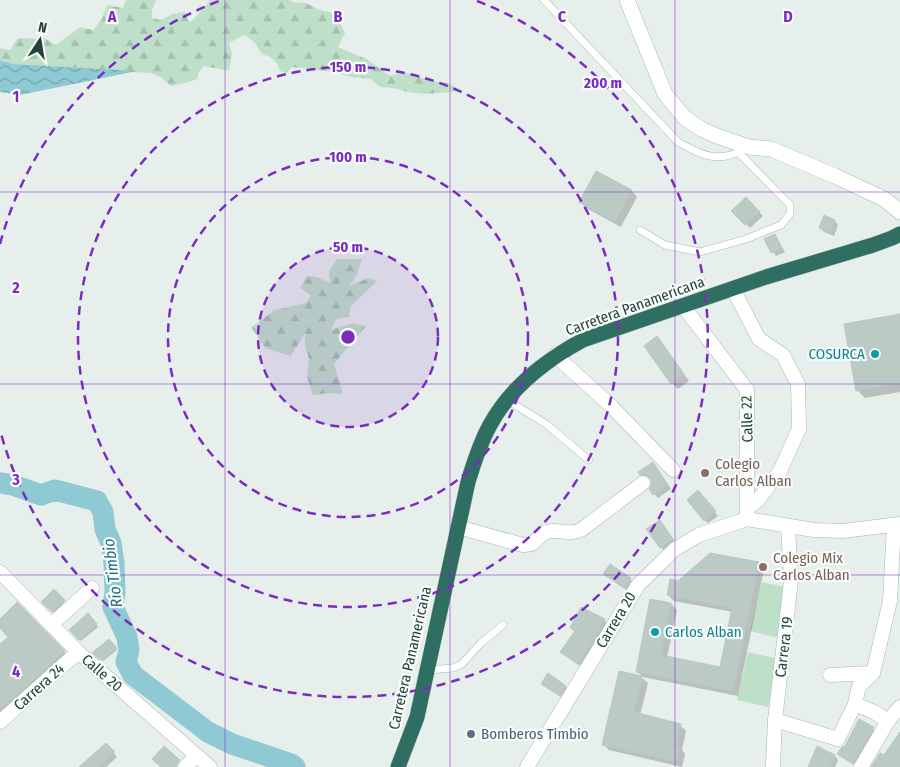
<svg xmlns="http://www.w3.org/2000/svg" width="900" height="767" font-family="'Fira Sans Condensed',sans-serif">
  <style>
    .green { fill: #bfe0c8 }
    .forest { fill: url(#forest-firs) }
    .water { fill: url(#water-waves) }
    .shadow { fill: #0003 }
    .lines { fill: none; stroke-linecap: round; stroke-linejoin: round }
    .river { stroke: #8ec9d4; stroke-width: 21 }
    .building { fill: #bbcac4; stroke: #b8c9c2 }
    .lane-casing { stroke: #a8b8b2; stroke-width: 8 }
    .street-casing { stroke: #a8b8b2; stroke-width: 15 }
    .secondary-casing { stroke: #a4bbb3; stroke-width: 16 }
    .highway-casing { stroke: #c2cac8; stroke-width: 16 }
    .lane { stroke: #fff; stroke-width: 7 }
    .street { stroke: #fff; stroke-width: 14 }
    .secondary { stroke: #fff; stroke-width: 15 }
    .highway { stroke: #2f6f62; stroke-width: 15 }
    .grid { fill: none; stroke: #7b2cbf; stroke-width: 1; stroke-opacity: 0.55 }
    .ring { fill: none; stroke: #7b2cbf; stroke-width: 2.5; stroke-dasharray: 9 6 }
    .culture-dot { fill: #0f9aa8; stroke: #f7fbf9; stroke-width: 2 }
    .education-dot { fill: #8d6e63; stroke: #f7fbf9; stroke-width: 2 }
    .service-dot { fill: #5c6f8a; stroke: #f7fbf9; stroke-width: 2 }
    .labels { text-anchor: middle; stroke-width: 4.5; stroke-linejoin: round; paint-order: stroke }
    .street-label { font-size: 15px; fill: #24423a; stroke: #f7fbf9 }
    .culture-label { font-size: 15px; fill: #0d838f; stroke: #f7fbf9; text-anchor: end }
    .education-label { font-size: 15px; fill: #785e54; stroke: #f7fbf9; text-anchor: start }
    .service-label { font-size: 15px; fill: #4e5e75; stroke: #f7fbf9; text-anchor: start }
    .water-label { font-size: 16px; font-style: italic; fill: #1c6f80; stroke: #f7fbf9 }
    .grid-label { font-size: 16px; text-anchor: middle; font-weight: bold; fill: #7b2cbf; stroke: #f7fbf9; stroke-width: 4.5; stroke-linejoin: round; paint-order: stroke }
    .centre { fill: #7b2cbf; stroke: #f7fbf9; stroke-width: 2.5 }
    .ring-label { font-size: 15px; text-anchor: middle; font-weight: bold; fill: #7b2cbf; stroke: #f7fbf9; stroke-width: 4.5; stroke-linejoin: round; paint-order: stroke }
  </style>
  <defs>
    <pattern id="forest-firs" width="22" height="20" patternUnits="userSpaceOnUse" patternTransform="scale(1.25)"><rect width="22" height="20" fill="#bfe0c8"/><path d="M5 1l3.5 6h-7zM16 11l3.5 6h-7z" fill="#a4c1ad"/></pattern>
    <pattern id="water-waves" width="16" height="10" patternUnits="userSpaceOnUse" patternTransform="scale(1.25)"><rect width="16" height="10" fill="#8ec9d4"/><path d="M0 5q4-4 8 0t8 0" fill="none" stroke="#74a5ad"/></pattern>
  </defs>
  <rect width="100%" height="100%" fill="#e6efeb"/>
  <!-- green -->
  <g class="green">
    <polygon points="762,582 790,588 779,638 750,631"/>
    <polygon points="748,652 779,659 768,707 737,700"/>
  </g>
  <!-- forest -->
  <g class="forest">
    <path d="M126 0H156L152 10V18L161 20 172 14 185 12 189 22 193 20 210 0H291L292 2 306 3 320 10 336 14 345 33 338 47 368 60 390 76 404 72 431 81 447 83 463 91 424 94 408 92 393 88 380 87 371 79 352 77 328 71 292 67 287 73 280 71 277 63 270 57 262 54 254 42 244 35 229 43 232 53 229 71 204 66 199 72 197 79 186 83 171 86 162 78 151 73 13 64 0 60V48L10 50 17 39C28 36 33 41 44 38L56 45 80 27 93 30 102 19 107 5 123 8Z"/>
    <polygon points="337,259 362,259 356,277 349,286 368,278 377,281 350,307 349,317 336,319 331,330 353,323 366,326 334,364 343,394 328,393 313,395 307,377 309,359 305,346 305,333 291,356 265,348 251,327 275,310 306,303 311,295 300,288 307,276 317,277 330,283 329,271"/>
  </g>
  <!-- water -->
  <polygon class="water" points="0,60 13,64 137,71 20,95 0,92"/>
  <!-- shadow -->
  <g class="shadow">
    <polygon points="596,172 632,191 637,197 621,227 586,208 580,202"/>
    <polygon points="746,199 763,216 750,228 733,211"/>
    <polygon points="835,221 838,225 834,236 824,232 820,228"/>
    <polygon points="774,235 785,252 776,256 765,240"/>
    <polygon points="900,316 900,392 865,398 857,390"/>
    <polygon points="662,344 689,381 678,389 672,383"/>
    <polygon points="656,468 671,489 658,498 650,489 653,482 651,478 645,478 641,474"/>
    <polygon points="702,496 718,516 708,523 705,520"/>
    <polygon points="660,522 676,543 664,551 648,530"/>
    <polygon points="758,563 764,569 738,696 643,677 637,671 671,604 677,610 667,658 721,669 733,612 674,601 668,595 679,582"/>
    <polygon points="605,574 630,579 634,583 628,591"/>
    <polygon points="54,591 65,602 54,613 43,602"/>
    <polygon points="17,604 67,655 0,717 0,646 10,637 0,626 0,620"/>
    <polygon points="88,615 98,627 81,641 70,630"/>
    <polygon points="604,620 608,624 583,667 562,652 575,632 571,628"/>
    <polygon points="109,640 117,650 103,661 94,653"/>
    <polygon points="620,672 642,678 648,683 640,715 680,725 686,731 682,750 685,754 682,767 609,750 603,744"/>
    <polygon points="546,687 566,687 569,690 564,699"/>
    <polygon points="860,721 877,732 857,767 839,754 845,748"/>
    <polygon points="106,744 117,757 106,767 81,767"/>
    <polygon points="835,756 838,760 835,767 809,767"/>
  </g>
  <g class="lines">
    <!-- river -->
    <polyline class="river" points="0,483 13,485 41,495 55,490 97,501 103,512 105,529 111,543 114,563 115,593 113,607 127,637 129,650 126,662 133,675 208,732 232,744 291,764 295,767"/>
  </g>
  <!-- building -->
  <g class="building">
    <polygon points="596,171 632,190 615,222 579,202"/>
    <polygon points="746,197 760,212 745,225 731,211"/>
    <polygon points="824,215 835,220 830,233 819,228"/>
    <polygon points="775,234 782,248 771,253 764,239"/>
    <polygon points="900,314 900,383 856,391 844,324"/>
    <polygon points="657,336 684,374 671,384 644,346"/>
    <polygon points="653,462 668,485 653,495 649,489 652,482 650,478 646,475 640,475 638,472"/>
    <polygon points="698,490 716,511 704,521 687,500"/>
    <polygon points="660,520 673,539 660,548 646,529"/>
    <polygon points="710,553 759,562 733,691 636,672 650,599 671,603 661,655 720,667 732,608 667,595 670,579 678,581"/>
    <polygon points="610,564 631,578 624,588 603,574"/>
    <polygon points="54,589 65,600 52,612 41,602"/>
    <polygon points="17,602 65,651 0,710 0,644 8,637 0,628 0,619"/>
    <polygon points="581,607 605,619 579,665 560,652 575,631 570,628"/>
    <polygon points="88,613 97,624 79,640 69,630"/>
    <polygon points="109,639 117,648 101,660 92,653"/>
    <polygon points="619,671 642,676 634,712 681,724 676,746 680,747 676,762 602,745"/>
    <polygon points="548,673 566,686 560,696 541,684"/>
    <polygon points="859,719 874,727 853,764 837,754 842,747 845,746"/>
    <polygon points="900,732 900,767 871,767 880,753 884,755"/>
    <polygon points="106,743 115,752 99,767 79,767"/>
    <polygon points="164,746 180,760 176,767 161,767 152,759"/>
    <polygon points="817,746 835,755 830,767 808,767"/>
  </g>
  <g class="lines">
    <defs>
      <g id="lane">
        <path d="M544 0 678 142C705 157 720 164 749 147"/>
        <polyline points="640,230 665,245 700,252 746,239 781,225 790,214 790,205 739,153"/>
        <polyline points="507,400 546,424 589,460"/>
        <polyline points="428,670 453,668 462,664 481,643 503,625"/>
      </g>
      <g id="street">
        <polyline points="733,289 759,339 783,355 798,384 799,429 780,471 758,500 748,508"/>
        <polyline points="683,306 747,390 747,513"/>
        <polyline points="555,355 611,406 673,470"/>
        <path d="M458 527 523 545C538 546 535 536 546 532 558 528 568 536 581 530L643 483"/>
        <polyline points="0,572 78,652 210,767"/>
        <polyline points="52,624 92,588"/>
        <polyline points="830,675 873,673"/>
        <polyline points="855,704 874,712 888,721"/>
        <polyline points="775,720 838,739 855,704 859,686 873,673 890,601 894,525"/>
        <polyline points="0,722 78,652"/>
        <polyline points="185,767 197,756"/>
        <polyline points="527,767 638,585 675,549 699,535 747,519 814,530 843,531 900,524"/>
        <polyline points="773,767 775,720 791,581 788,526"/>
        <polyline points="861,767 888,721 900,707"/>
      </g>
      <polyline id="secondary" points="627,0 665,94 685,118 701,129 717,136 749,147 771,149 835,176 884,199 900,212"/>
      <path id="highway" d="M398 767 417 717 468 482C474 462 480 443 490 425 510 388 546 360 583 340L766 277 873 245 892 238 900 234"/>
    </defs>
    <!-- lane casing -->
    <use href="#lane" class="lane-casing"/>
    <!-- street casing -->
    <use href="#street" class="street-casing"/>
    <!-- secondary casing -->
    <use href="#secondary" class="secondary-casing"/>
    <!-- highway casing -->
    <use href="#highway" class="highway-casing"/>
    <!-- lane -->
    <use href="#lane" class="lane"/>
    <!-- street -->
    <use href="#street" class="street"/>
    <!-- secondary -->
    <use href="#secondary" class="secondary"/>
    <!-- highway -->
    <use href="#highway" class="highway"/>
  </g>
  <!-- grid -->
  <path class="grid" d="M225 0V767M450 0V767M675 0V767M0 192H900M0 384H900M0 575H900"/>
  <!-- distance rings -->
  <circle cx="348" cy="337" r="90" fill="#7b2cbf" fill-opacity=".12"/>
  <g class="ring">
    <circle cx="348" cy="337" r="90"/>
    <circle cx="348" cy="337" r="180"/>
    <circle cx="348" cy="337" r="270"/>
    <path d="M0 244A360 360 0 0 1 219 1M477 1A360 360 0 1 1 0 430"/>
  </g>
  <!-- markers -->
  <g class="culture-dot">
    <circle cx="875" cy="354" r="5"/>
    <circle cx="655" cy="632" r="5"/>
  </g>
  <g class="education-dot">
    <circle cx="705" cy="473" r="5"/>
    <circle cx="763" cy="567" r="5"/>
  </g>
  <circle class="service-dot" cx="471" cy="734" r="5"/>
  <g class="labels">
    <!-- street labels -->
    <g class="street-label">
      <text transform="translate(635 306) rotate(-20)" y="5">Carretera Panamericana</text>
      <text transform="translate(747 419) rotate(-92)" y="5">Calle 22</text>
      <text transform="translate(616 620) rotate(-59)" y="5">Carrera 20</text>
      <text transform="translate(784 647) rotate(-83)" y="5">Carrera 19</text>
      <text transform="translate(410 658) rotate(-77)" y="5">Carretera Panamericana</text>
      <text transform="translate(102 673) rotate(41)" y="5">Calle 20</text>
      <text transform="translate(39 687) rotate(-42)" y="5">Carrera 24</text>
    </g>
    <!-- culture labels -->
    <g class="culture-label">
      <text x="865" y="359">COSURCA</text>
      <text x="665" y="637" text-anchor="start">Carlos Alban</text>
    </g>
    <!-- education labels -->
    <g class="education-label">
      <text x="715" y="469">Colegio<tspan x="715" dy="17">Carlos Alban</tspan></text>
      <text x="773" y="563">Colegio Mix<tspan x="773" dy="17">Carlos Alban</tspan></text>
    </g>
    <!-- service labels -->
    <g class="service-label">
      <text x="481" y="739">Bomberos Timbio</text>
    </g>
    <!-- water labels -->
    <g class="water-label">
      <text transform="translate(112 573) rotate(-97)" y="6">Río Timbio</text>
    </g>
  </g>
  <g class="grid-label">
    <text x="112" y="22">A</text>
    <text x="338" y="22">B</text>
    <text x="562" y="22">C</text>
    <text x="788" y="22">D</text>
    <text x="16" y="102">1</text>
    <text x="16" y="293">2</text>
    <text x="16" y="485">3</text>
    <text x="16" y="677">4</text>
  </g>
  <circle cx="348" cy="337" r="8" class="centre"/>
  <g class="ring-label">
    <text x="348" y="72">150 m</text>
    <text x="603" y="88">200 m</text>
    <text x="348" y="162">100 m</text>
    <text x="348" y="252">50 m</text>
  </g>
  <!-- north arrow -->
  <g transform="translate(40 40) rotate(12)" stroke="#f7fbf9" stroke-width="4" paint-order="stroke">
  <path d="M0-4L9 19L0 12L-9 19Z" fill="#24423a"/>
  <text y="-8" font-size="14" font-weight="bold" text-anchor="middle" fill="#24423a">N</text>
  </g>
</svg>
